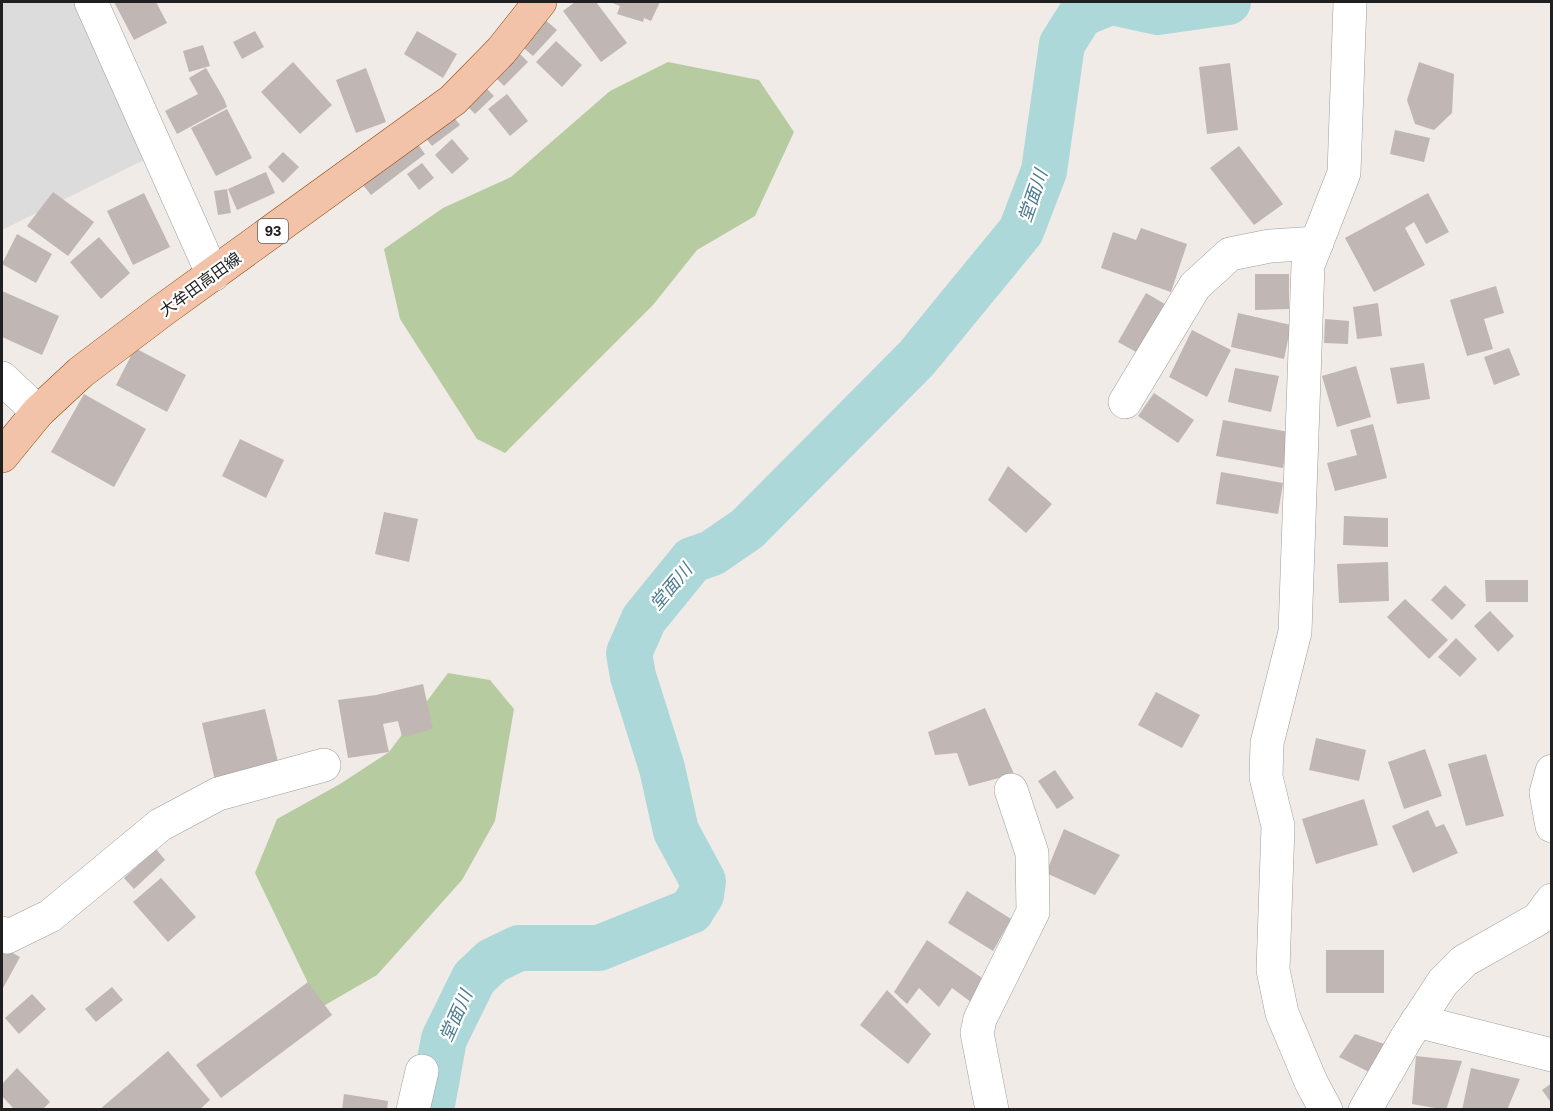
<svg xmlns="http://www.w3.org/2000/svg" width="1553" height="1111" font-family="Helvetica,'Noto Sans JP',sans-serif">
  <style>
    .forest { fill: #b6cba0 }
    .parking { fill: #dcdcdc }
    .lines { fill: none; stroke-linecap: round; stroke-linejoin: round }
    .river { stroke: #acd8d9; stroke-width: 46 }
    .building { fill: #c0b6b4 }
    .minor-casing { stroke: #9d9d9d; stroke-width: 34 }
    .major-casing { stroke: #8d490f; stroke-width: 34 }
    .minor { stroke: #fff; stroke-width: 33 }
    .major { stroke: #f3c3a9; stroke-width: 33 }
    .labels { text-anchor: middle; stroke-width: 4.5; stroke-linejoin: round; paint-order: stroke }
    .shield { fill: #fff; stroke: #636363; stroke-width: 1.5 }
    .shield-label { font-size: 15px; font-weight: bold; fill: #202020 }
    .street-label { font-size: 16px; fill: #202020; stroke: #fff }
    .water-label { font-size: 18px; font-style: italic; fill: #4b7c90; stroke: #fff }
  </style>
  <rect width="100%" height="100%" fill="#f0ebe7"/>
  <!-- forest -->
  <g class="forest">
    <polygon points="668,62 759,80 794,132 755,216 697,250 653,305 505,453 477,439 400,319 384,249 443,208 511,177 610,91"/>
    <polygon points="448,673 490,680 514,709 495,821 462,880 377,975 320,1008 255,873 277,819 340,784 389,752"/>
  </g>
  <!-- parking -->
  <polygon class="parking" points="2,2 87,2 154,155 2,230"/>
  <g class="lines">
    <!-- river -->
    <g class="river">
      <polyline points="1112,2 1158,12 1228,2"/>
      <polyline points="431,1110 444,1039 474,978 492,961 519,948 599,948 691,911 701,895 703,881 676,831 662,768 633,676 629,653 644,619 692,560 712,553 747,529 916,359 1021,231 1044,171 1062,44 1081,14 1111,2"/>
    </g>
  </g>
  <!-- building -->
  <g class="building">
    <polygon points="114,2 156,2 167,23 134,40"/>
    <polygon points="575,2 596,2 627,43 601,62 563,11"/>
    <polygon points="610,2 660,2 651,21 644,18 643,22 617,14 620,6"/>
    <polygon points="543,18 557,30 533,56 520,45"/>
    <polygon points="255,31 264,47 242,59 233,42"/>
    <polygon points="417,31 457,54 443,78 404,54"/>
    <polygon points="556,41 582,65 562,87 536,62"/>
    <polygon points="203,45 210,66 189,72 183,51"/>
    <polygon points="516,50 528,62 504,86 492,74"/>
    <polygon points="293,62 332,105 300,134 261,92"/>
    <polygon points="1419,62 1454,74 1452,113 1434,130 1415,124 1407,100"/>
    <polygon points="1230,63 1238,130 1207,134 1199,67"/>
    <polygon points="206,68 224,99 227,107 177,134 165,111 198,94 189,78"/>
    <polygon points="366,68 386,122 356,133 336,80"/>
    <polygon points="483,85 494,96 475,114 464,103"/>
    <polygon points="507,94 528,121 510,136 488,109"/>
    <polygon points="227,109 252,158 216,176 191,128"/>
    <polygon points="452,115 460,125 432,146 425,137"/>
    <polygon points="1395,130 1430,138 1424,162 1390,154"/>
    <polygon points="452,139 469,159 452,174 435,155"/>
    <polygon points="417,143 425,154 371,195 363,185"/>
    <polygon points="1239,146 1283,204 1254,225 1210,168"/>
    <polygon points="283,152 299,167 283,183 268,167"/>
    <polygon points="422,163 434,178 419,190 407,174"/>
    <polygon points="266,172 275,193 237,210 228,189"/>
    <polygon points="227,189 231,213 218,215 214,191"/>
    <polygon points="53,192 94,222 68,256 27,226"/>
    <polygon points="144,193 170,247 133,265 107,211"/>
    <polygon points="1428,193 1449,232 1426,244 1414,222 1405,228 1425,265 1374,292 1345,238"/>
    <polygon points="1141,228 1187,244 1171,292 1101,268 1113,232 1136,240"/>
    <polygon points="17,234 52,254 36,283 2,264"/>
    <polygon points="99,237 130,273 101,299 70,262"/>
    <polygon points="1255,274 1289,274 1289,309 1255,310"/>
    <polygon points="1496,286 1504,313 1484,319 1493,349 1467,356 1450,300"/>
    <polygon points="2,291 59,316 42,355 2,337"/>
    <polygon points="1146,293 1175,310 1147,358 1118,342"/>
    <polygon points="1378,303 1382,336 1357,339 1353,307"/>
    <polygon points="1238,313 1291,325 1284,359 1231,347"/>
    <polygon points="1325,319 1349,321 1348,344 1324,343"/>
    <polygon points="1192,330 1231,350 1207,397 1169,377"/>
    <polygon points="135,348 186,375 167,412 116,385"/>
    <polygon points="1509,348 1520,375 1494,385 1484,357"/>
    <polygon points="1424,363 1430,399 1397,404 1390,368"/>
    <polygon points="1356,366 1371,417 1337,427 1322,376"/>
    <polygon points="1235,368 1279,376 1271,412 1228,402"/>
    <polygon points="1154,393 1194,420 1178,443 1138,416"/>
    <polygon points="84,394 146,429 114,487 51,452"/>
    <polygon points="1223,420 1289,432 1283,468 1216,456"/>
    <polygon points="1373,424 1387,478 1335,491 1327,463 1357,455 1350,430"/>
    <polygon points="240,439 284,460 266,498 222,476"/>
    <polygon points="1008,466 1052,504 1026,533 988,500"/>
    <polygon points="1221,472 1283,483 1278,514 1216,504"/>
    <polygon points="384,512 418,519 409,562 375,554"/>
    <polygon points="1344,516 1388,518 1388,547 1343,545"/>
    <polygon points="1388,562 1389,601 1339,603 1337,564"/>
    <polygon points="1485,580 1528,580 1528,602 1486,602"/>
    <polygon points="1445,585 1466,605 1452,620 1431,600"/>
    <polygon points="1405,599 1448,640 1429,659 1387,617"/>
    <polygon points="1490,611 1514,636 1498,652 1474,626"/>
    <polygon points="1456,638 1477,659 1460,677 1438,657"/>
    <polygon points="423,684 433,729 402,737 398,721 383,724 389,752 348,758 338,700 376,695"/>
    <polygon points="1156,692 1200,715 1182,748 1138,725"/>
    <polygon points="985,708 1014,774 969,786 957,753 935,755 928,732"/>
    <polygon points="265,709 280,770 216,785 202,723"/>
    <polygon points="1316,738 1366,750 1359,781 1309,770"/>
    <polygon points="1425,749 1442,796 1404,809 1388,762"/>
    <polygon points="1486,754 1504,816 1466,826 1448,764"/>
    <polygon points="1055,770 1074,798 1057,809 1038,781"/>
    <polygon points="1364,799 1378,845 1316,864 1302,819"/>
    <polygon points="1428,810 1436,827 1444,824 1458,853 1413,873 1392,826"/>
    <polygon points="1064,829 1120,855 1095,895 1046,873"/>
    <polygon points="156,849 165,860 134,889 124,878"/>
    <polygon points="161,878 196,917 168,942 133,902"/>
    <polygon points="967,891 1011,919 993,951 948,923"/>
    <polygon points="927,940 985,980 971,1002 952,988 939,1007 919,988 907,1004 894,992"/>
    <polygon points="2,947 20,957 2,990"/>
    <rect x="1326" y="950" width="58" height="43"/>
    <polygon points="308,982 332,1015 221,1098 196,1065"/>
    <polygon points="112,987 123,1000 96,1022 85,1009"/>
    <polygon points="887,990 931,1034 908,1064 860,1025"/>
    <polygon points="32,994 46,1009 19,1034 5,1018"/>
    <polygon points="1355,1034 1390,1046 1377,1076 1339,1057"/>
    <polygon points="168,1051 210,1100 199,1110 99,1110"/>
    <polygon points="1416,1056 1462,1061 1446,1110 1412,1104"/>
    <polygon points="17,1068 50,1102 42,1110 15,1110 2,1096 2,1084"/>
    <polygon points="1471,1068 1520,1079 1507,1110 1462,1110"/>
    <polygon points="1552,1083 1552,1104 1542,1090"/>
    <polygon points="344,1094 388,1101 387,1110 342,1110"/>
  </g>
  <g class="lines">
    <defs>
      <g id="minor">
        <polyline points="91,2 213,275"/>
        <polyline points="2,378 38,412"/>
        <polyline points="1125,402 1195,286 1230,254 1270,246 1317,243"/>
        <polyline points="1552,771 1546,793 1552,826"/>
        <polyline points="2,933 7,937 50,916 160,825 218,794 324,765"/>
        <polyline points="1417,1021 1552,1055"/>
        <polyline points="413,1110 422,1071"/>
        <polyline points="992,1110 977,1033 980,1019 1033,912 1032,853 1011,790"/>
        <polyline points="1326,1110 1311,1082 1282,1013 1273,970 1278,826 1266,777 1267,743 1295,632 1308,265 1344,173 1350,2"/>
        <polyline points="1365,1110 1407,1037 1443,982 1464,961 1538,919 1552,900"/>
      </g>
      <polyline id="major" points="2,456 38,412 81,372 163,310 453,100 501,51 540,2"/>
    </defs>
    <!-- minor casing -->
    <use href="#minor" class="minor-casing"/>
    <!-- major casing -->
    <use href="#major" class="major-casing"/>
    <!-- minor -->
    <use href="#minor" class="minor"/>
    <!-- major -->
    <use href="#major" class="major"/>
  </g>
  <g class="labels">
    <!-- shield labels -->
    <rect class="shield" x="258" y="219" width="30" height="24" rx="4.5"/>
    <g class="shield-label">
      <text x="273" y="236">93</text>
    </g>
    <!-- street labels -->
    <g class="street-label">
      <text transform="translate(200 284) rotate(-36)" y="6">大牟田高田線</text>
    </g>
    <!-- water labels -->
    <g class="water-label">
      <text transform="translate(1033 196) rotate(-71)" y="6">堂面川</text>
      <text transform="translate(671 587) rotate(-50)" y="6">堂面川</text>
      <text transform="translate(456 1016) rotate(-66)" y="6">堂面川</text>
    </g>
  </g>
  <!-- border -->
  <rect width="1553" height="1111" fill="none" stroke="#202020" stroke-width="6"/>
</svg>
